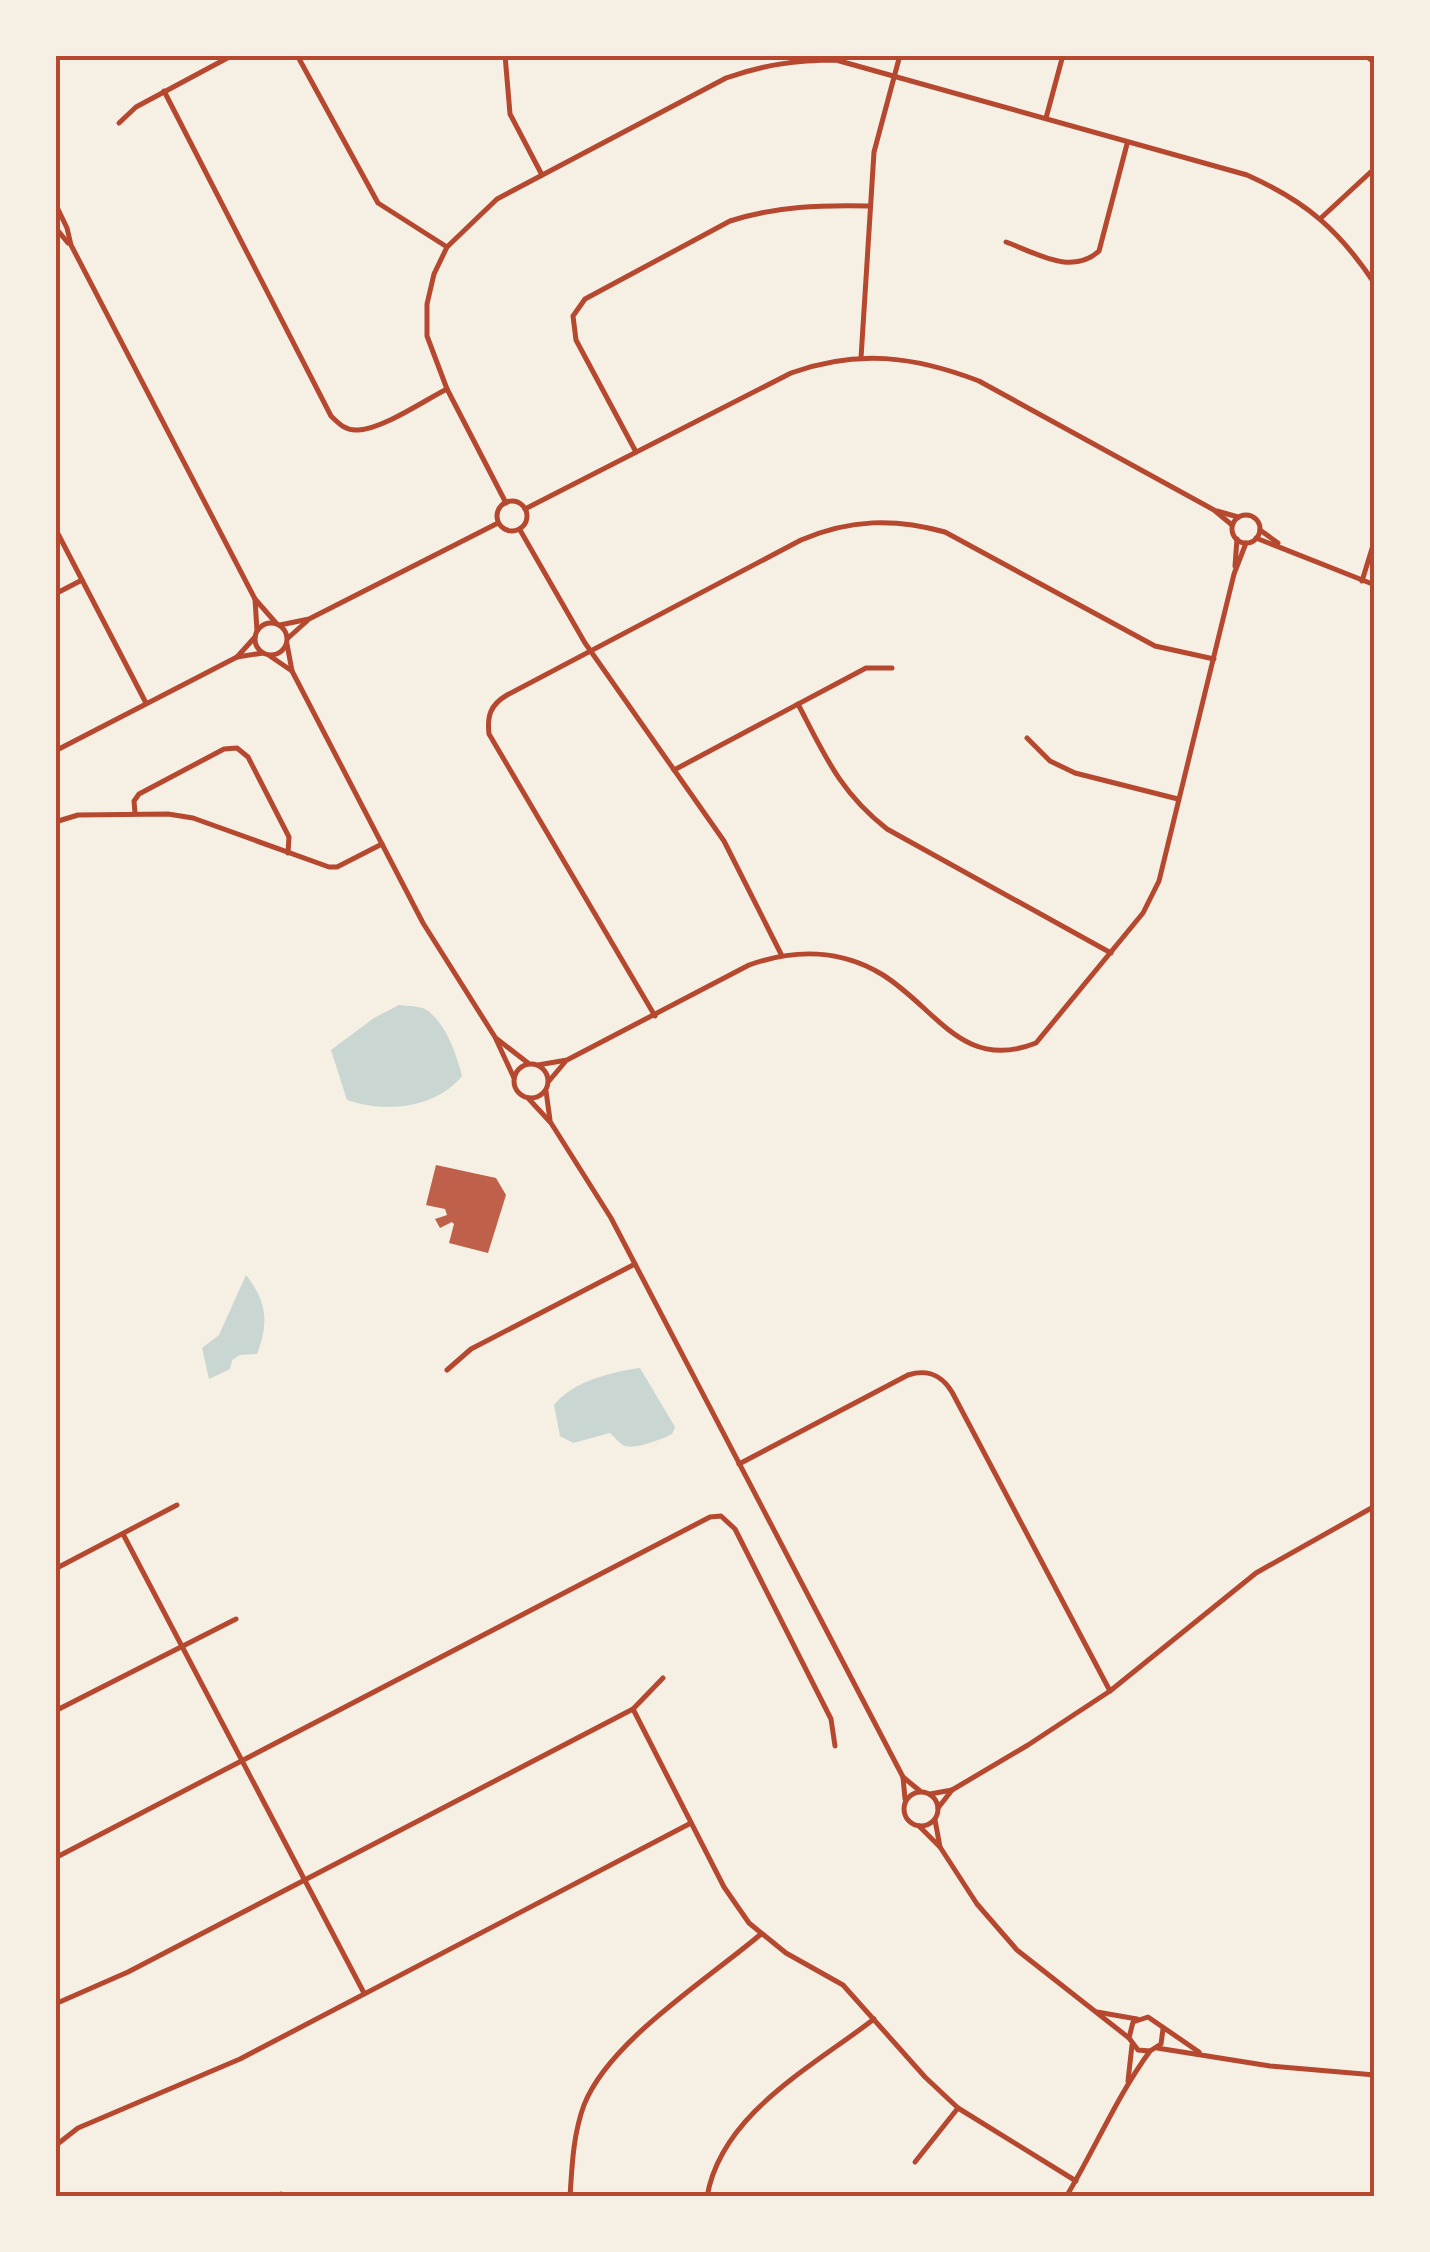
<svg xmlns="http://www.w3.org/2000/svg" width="1430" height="2252" font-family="'Exo 2',sans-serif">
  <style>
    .water { fill: #c9d6d2 }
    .building { fill: #bf614a }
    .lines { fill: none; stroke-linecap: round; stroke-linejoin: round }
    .minor { stroke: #b5482f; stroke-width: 5 }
    .tertiary { stroke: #b5482f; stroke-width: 5 }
    .neatline { fill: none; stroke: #b5482f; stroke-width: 4 }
  </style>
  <rect width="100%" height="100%" fill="#f6efe4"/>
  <!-- water -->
  <g class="water">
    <path d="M399 1005C407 1006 418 1006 425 1009 445 1021 457 1055 462 1076 435 1109 385 1113 347 1100L331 1050 374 1018Z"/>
    <path d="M246 1275C267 1302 269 1322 257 1354L240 1355 232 1360 230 1369 209 1379 202 1348 219 1335Z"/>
    <path d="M640 1368 675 1427 672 1434C662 1439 633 1451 623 1445 618 1442 615 1437 610 1433L573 1443 560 1436 554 1405C573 1381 612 1372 640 1368Z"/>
  </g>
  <!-- building -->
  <polygon class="building" points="436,1165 496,1178 506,1195 488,1253 449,1243 454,1224 452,1222 440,1228 435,1219 447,1215 445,1209 426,1205"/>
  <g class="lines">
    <!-- minor -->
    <g class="minor">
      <polyline points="297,55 378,203 447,247"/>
      <polyline points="505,55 510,114 542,175"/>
      <polyline points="1365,55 1375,63"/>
      <path d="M164 91 331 416C339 424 346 431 358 430 383 429 425 400 447 389"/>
      <polyline points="1046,118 1063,55"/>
      <polyline points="119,123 136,107 233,55"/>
      <polyline points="1321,218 1375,168"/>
      <path d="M1006 242C1036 253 1072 276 1099 251L1127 144"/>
      <polyline points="861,358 874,152 900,55"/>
      <path d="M636 452 576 340 573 316 585 299 730 221C777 206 821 205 869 206"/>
      <circle cx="512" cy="516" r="15"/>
      <path d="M506 503 447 389 427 336V304L434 274 447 247 497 199 726 78C763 65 796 60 836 60L1247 175C1307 202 1339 230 1375 284"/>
      <path d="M525 509 791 373C857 349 914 356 979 381L1214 510 1232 525"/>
      <polyline points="1217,511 1238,517"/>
      <circle cx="1246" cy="529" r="14"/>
      <polyline points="55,528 146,703"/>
      <polyline points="520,530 585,643 724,841 781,954"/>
      <polyline points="1260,530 1278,543"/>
      <polyline points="1256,538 1375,585"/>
      <polyline points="1235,566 1237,539"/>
      <polyline points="1362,581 1375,539"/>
      <polyline points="55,594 82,580"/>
      <polyline points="280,625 309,619 498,523"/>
      <polyline points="288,638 307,621"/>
      <polyline points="237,657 255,637"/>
      <path d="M798 704C825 756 840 792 887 829L1111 953"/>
      <polyline points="1027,738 1050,761 1075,773 1178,799"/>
      <polyline points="55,751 237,657 263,653"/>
      <polyline points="674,770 866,668 892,668"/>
      <polyline points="135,813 134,801 139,794 224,749 237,748 248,757 289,837 288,853"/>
      <polyline points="55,822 78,815 168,814 193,818 329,867 337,867 382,844"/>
      <path d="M655 1016 489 734C487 716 490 705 507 695L801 540C850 519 895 518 945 532L1155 646 1214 659"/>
      <path d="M538 1065 567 1060 749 965C794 949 841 949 883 975 937 1009 963 1072 1036 1043L1143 913 1159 881 1234 574 1246 543"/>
      <polyline points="549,1081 565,1062"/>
      <polyline points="447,1370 471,1349 635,1264"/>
      <path d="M739 1464 908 1375C927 1369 941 1374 952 1392L1110 1691"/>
      <polyline points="123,1534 364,1993"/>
      <polyline points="55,1569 177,1505"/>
      <polyline points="633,1709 724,1887 749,1923 786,1953 843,1985 925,2077 958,2108 1076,2181"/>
      <polyline points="55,1711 236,1619"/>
      <polyline points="930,1794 952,1790 1028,1745 1110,1691 1256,1573 1375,1506"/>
      <polyline points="938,1808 952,1790"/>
      <polyline points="55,1858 710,1517 721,1516 735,1529 831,1719 835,1746"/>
      <polyline points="55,2004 128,1972 633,1709 663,1678"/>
      <polyline points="55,2146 78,2128 240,2059 691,1823"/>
      <polyline points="915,2162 958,2108"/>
      <polyline points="281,2197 281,2194"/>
      <path d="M570 2197C572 2166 573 2135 584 2105 609 2041 707 1980 761 1934"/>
      <path d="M707 2197C721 2114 812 2067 874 2019"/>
    </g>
    <!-- tertiary -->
    <g class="tertiary">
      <polyline points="55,203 67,228 71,245 255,599 276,623"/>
      <polyline points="55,227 68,243"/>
      <polyline points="255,599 257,631"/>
      <circle cx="271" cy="639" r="16"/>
      <polyline points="287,644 292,671 423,923 495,1037 514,1078"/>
      <polyline points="270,656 292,671"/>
      <polyline points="497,1039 528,1063"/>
      <circle cx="531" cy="1081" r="17"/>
      <polyline points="546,1091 550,1120"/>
      <polyline points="528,1098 551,1123 611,1218 903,1777 920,1791"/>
      <polyline points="903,1777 905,1799"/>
      <circle cx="921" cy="1809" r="17"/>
      <polyline points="935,1820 940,1847"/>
      <polyline points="919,1826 940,1847 977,1904 1017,1950 1129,2038"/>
      <polyline points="1097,2012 1137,2019"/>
      <polyline points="1163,2029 1161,2044 1150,2051 1138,2050 1129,2038 1133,2022 1148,2017 1199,2052"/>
      <polyline points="1157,2048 1270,2066 1375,2075"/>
      <polyline points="1128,2081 1132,2045"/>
      <path d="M1066 2197C1095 2149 1117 2096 1150 2051"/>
    </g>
  </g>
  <!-- border -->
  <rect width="1430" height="2252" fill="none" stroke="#f6efe4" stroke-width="115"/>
  <rect x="58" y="58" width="1314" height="2136" class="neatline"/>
</svg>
